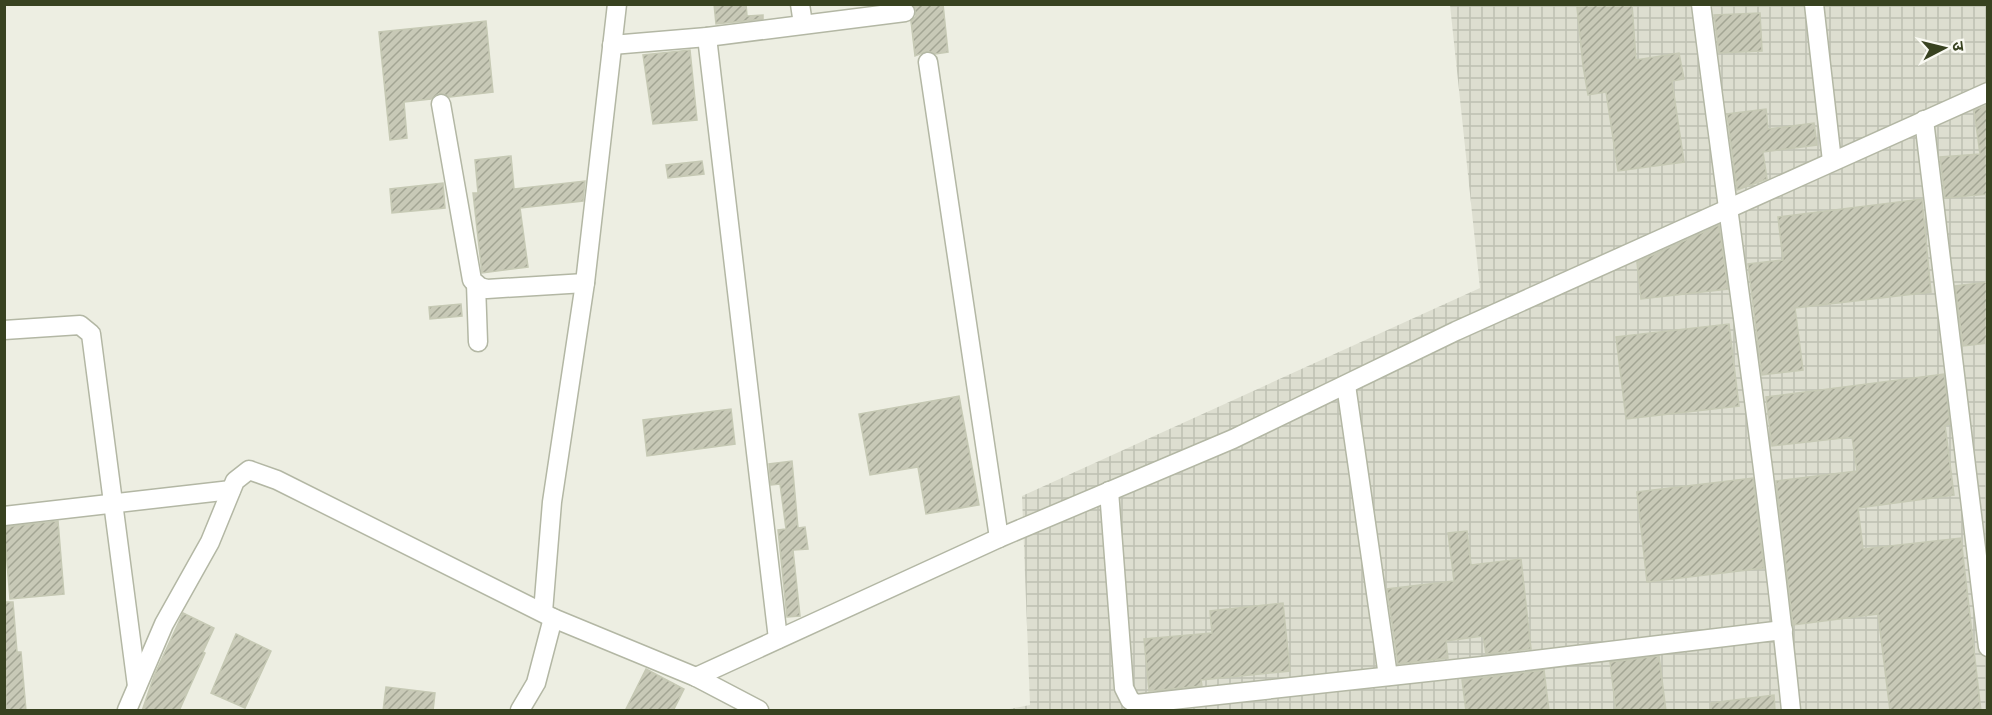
<svg xmlns="http://www.w3.org/2000/svg" width="1992" height="715" font-family="'DejaVu Sans','Noto Sans Devanagari',sans-serif">
  <style>
    .industrial { fill: url(#industrial-grid) }
    .building { fill: url(#building-hatch); stroke: #c6c9b4; stroke-width: 1.5 }
    .lines { fill: none; stroke-linecap: round; stroke-linejoin: round }
    .minor-casing { stroke: #b3b7a4; stroke-width: 21 }
    .minor { stroke: #fff; stroke-width: 18 }
  </style>
  <defs>
    <pattern id="industrial-grid" width="8" height="8" patternUnits="userSpaceOnUse" patternTransform="scale(1.5)"><rect width="8" height="8" fill="#ddded0"/><path d="M0 4h8M4 0v8" fill="none" stroke="#bec0b2"/></pattern>
    <pattern id="building-hatch" width="6" height="6" patternUnits="userSpaceOnUse" patternTransform="scale(1.5)"><rect width="6" height="6" fill="#c8c9b7"/><path d="M-1 1l2-2M0 6l6-6M5 7l2-2" fill="none" stroke="#a3a594"/></pattern>
  </defs>
  <rect width="100%" height="100%" fill="#edeee2"/>
  <!-- industrial -->
  <polygon class="industrial" points="1450,5 1987,5 1987,710 1004,710 1030,705 1022,496 1480,288"/>
  <!-- building -->
  <g class="building">
    <polygon points="714,4 746,4 747,16 763,15 763,19 716,24"/>
    <polygon points="943,4 948,52 935,54 927,51 915,56 911,21 916,16 914,5"/>
    <polygon points="1590,4 1632,4 1636,60 1679,53 1684,79 1672,81 1684,162 1618,171 1606,92 1588,95 1583,66 1577,7"/>
    <polygon points="1760,13 1762,51 1719,53 1714,15"/>
    <polygon points="486,21 493,92 450,97 440,93 431,99 404,102 407,138 390,140 379,32"/>
    <polygon points="690,50 697,120 653,124 643,55"/>
    <polygon points="1988,105 1988,194 1945,198 1940,157 1980,154 1974,110"/>
    <polygon points="1766,109 1768,129 1814,123 1817,145 1763,152 1767,179 1737,190 1727,114"/>
    <polygon points="511,156 514,189 585,181 583,201 520,208 528,267 482,273 473,193 478,193 475,160"/>
    <polygon points="702,161 704,174 668,178 666,165"/>
    <polygon points="443,183 445,208 392,213 390,189"/>
    <polygon points="1922,199 1931,292 1795,308 1803,370 1762,375 1748,264 1783,260 1778,217"/>
    <polygon points="1719,225 1728,289 1641,299 1637,262"/>
    <polygon points="1988,282 1988,343 1963,346 1955,286"/>
    <polygon points="461,304 462,316 430,319 429,307"/>
    <polygon points="1729,324 1739,406 1626,419 1616,337"/>
    <polygon points="1944,374 1950,424 1945,425 1954,495 1858,508 1863,549 1961,538 1981,711 1890,711 1878,614 1793,625 1776,481 1857,471 1852,437 1772,446 1766,397"/>
    <polygon points="959,396 979,505 926,514 918,467 870,475 859,414"/>
    <polygon points="731,409 735,444 647,456 643,420"/>
    <polygon points="792,461 798,528 805,527 808,549 793,550 800,616 787,617 778,530 786,529 780,484 771,485 769,464"/>
    <polygon points="1753,478 1764,568 1647,582 1637,492"/>
    <polygon points="58,521 64,594 10,599 4,527"/>
    <polygon points="1467,531 1471,565 1521,559 1531,649 1486,654 1483,636 1446,641 1448,658 1398,664 1387,589 1454,581 1448,533"/>
    <polygon points="4,602 13,602 17,652 21,652 26,711 6,711"/>
    <polygon points="1283,603 1290,671 1201,680 1202,686 1149,691 1144,639 1212,633 1210,611"/>
    <polygon points="183,613 214,628 203,652 205,653 179,711 142,711 154,676"/>
    <polygon points="236,634 271,651 245,708 211,693"/>
    <polygon points="1659,656 1666,711 1616,711 1610,662"/>
    <polygon points="646,669 684,689 673,711 625,711"/>
    <polygon points="1544,670 1549,711 1466,711 1462,680"/>
    <polygon points="386,687 435,693 433,711 383,711"/>
    <polygon points="1774,695 1775,711 1711,711 1711,703"/>
  </g>
  <g class="lines">
    <defs>
      <g id="minor">
        <polyline points="800,4 803,24"/>
        <path d="M1701 4C1731 240 1767 474 1791 710"/>
        <polyline points="1814,4 1832,161"/>
        <polyline points="707,37 778,639"/>
        <polyline points="612,45 707,37 905,12"/>
        <polyline points="928,62 999,538"/>
        <polyline points="441,104 472,280 480,287 487,289 585,283"/>
        <polyline points="1924,120 1988,647"/>
        <polyline points="476,284 478,342"/>
        <polyline points="4,330 80,325 91,334 137,686"/>
        <polyline points="1346,385 1388,676"/>
        <polyline points="1109,491 1124,688 1130,700 1136,704 1510,663 1783,630"/>
        <polyline points="4,516 231,490"/>
        <polyline points="543,612 552,502 585,283 617,4"/>
        <polyline points="696,677 999,538 1233,439 1456,331 1988,92"/>
        <polyline points="127,710 164,624 210,542 235,481 249,470 277,480 553,618 696,677 759,710"/>
        <polyline points="520,710 536,683 553,618"/>
      </g>
    </defs>
    <!-- minor casing -->
    <use href="#minor" class="minor-casing"/>
    <!-- minor -->
    <use href="#minor" class="minor"/>
  </g>
  <!-- border -->
  <rect width="1992" height="715" fill="none" stroke="#384220" stroke-width="12"/>
  <!-- north arrow -->
  <g transform="translate(1944 48) rotate(83)" stroke="#fafaf3" stroke-width="4.5" paint-order="stroke">
  <path d="M0-4.5L10 22L0 15L-10 22Z" fill="#384220"/>
  <text y="-9" font-size="16" font-weight="bold" text-anchor="middle" fill="#384220">उ</text>
  </g>
</svg>
